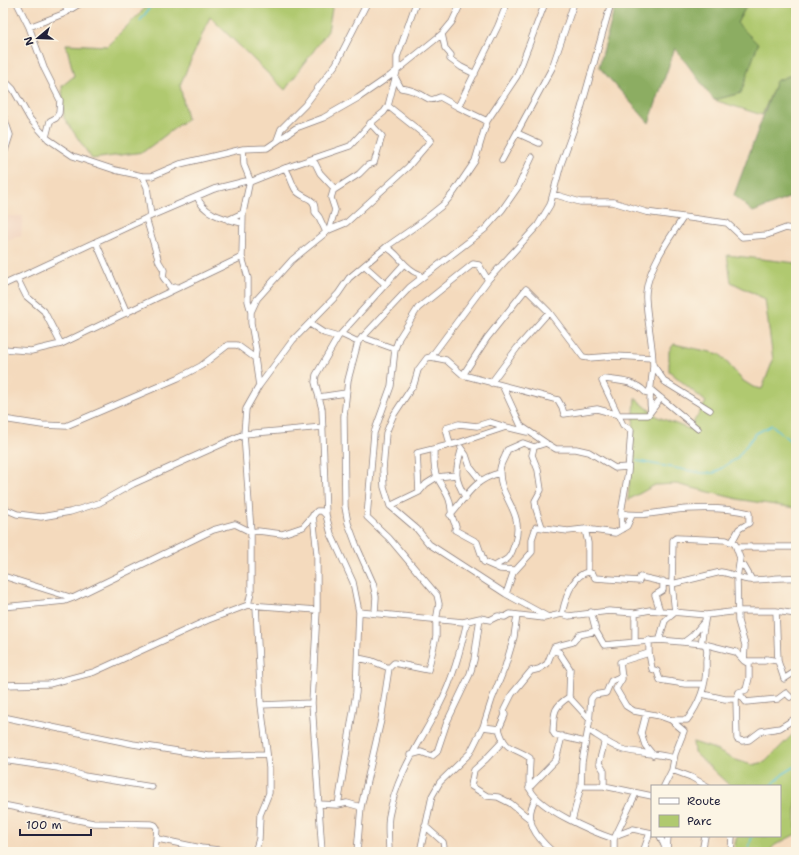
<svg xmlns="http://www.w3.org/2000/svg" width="799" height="855" font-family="'Shantell Sans',sans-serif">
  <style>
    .built { fill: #f0d0bc }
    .green { fill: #b0c96f; stroke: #697655 }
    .forest { fill: #8cad62; stroke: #57684e }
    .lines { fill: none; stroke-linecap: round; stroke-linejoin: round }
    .stream { stroke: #5ac3d6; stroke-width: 1.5 }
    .street-casing { stroke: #8b7e7c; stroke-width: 7 }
    .street { stroke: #fff; stroke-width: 5.5 }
  </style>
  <rect width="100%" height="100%" fill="#fcf5e5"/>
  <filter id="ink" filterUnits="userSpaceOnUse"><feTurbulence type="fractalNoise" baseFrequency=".025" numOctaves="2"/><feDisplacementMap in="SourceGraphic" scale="8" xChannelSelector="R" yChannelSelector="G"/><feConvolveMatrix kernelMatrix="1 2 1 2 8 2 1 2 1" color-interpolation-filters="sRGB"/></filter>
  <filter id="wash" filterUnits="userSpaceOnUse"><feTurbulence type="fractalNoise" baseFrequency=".012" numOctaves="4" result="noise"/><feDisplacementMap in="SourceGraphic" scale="16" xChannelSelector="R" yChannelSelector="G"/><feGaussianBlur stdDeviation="0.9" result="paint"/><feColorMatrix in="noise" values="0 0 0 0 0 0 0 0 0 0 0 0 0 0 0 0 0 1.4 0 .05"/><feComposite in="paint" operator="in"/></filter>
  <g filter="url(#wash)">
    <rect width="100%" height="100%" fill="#f4dabd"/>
    <!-- built -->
    <path class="built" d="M3,216H23L21,236L3,241Z"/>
    <!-- green -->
    <path class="green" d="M148,3H333L328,31L285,90L210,17L180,85L187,119L143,152L92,159L64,118L62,86L74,76L66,44L107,46L146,7Z
      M748,3H796V73L776,82L762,115L714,100L741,93L737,23Z
      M727,255L796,263V508L742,500L676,484L655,485L628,500L635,398L658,417L689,429L706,402L669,371V351L674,344L720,354L742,380L753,387L762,389L773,360L765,299L731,282Z
      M796,731V834L775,845L768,852H733L737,836H780V786H730L694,752L693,742L712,748L733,759L752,765L765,762Z"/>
    <!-- forest -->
    <path class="forest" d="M616,3H748L737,23L758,44L741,93L714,100L675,48L649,123L599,67Z
      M796,73V195L753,212L734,195L776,81Z"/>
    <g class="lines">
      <!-- stream -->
      <path class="stream" d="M140,21L153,3
        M637,461L702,473H714L737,458L755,434L772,425L796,446
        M771,786L783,774L796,766
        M748,852L752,836"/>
    </g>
  </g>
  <g filter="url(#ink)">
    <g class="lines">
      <!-- street casing -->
      <g class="street-casing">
        <path id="street" d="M17,3L29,27L44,68L60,100L59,113L56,118L50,121L46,137
          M65,3L67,12
          M29,27L63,14L81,3
          M442,34L445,48L451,55L450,59L461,67L475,74
          M395,77L401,88C407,89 415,91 420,94C430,99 428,102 440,97L458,107
          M3,81L4,84H8L13,89L30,119L48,139L73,156L115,170L142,176H152L180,164L243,149L267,148L296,128L323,118L358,98L390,76L442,34L452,22L461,3
          M3,115L10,135L3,157
          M487,121L458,107L498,26L507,3
          M517,133L539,143
          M277,140L281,129L305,105L336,64L367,3
          M243,149L244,165L250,180L243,213L242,257L248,278V301L251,312
          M502,160L552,68L574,3
          M308,161L315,163L320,173L334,188L331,198L335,210L329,230
          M285,168C290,175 291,182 295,189C302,200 316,195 315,212L319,217L326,232
          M142,176L147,187L151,216
          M250,182L285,168L350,146L373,121L384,112L388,106
          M334,190L359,174L368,165L374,163L382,136L370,123
          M553,194L580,202H613L646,212L727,223L742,237L767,235L786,228L796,230
          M197,196C203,215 226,219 242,223
          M146,218L159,262L164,270L163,277L171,288L177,287
          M228,220L243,213
          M97,241L98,247L127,313
          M386,247C399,253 403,268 419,274L420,279
          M365,266L385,284
          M17,278L26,296L44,311L61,344
          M3,285L151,216L214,189L250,180
          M310,324L324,333L338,337
          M341,334L358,342
          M362,337L395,349
          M3,349L31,351L61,344L242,257
          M431,357L446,360L463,375L558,400L562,407L564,414L597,409L619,415H648L661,398
          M653,365L665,382L710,410
          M463,375L487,338L526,289L549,312L583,357L589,358L615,356L652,358
          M491,383L517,348L549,312
          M259,386L255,358L256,350L251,323V312L257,299L292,260L329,230L346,223L408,167L431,140L388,106L397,71V57L416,3
          M503,387L521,426L546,443L556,449H576L589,452L615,468L627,467
          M650,389L698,429
          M319,397L346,393
          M651,411C648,395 652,381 653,366C653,344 647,321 646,299C644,274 669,238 683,218
          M3,419L42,425L66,426L178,378L201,366L228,345H237L255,358
          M450,445L446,428L459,424L477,426L490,422L506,427
          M534,447L532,455L538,470L541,490L535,501L536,509L542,527
          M461,448L466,455L470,467L481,481
          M434,449C434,458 433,469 437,477C441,485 446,491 449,499C453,511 449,514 456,526L455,530L477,542L484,562L500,569L515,570
          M461,451C455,472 454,479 466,498
          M419,492L417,453L458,443L506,427L527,432
          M390,506L419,492L426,484L437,477L456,475
          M3,508L17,514L41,517L70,512L99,503L133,484L244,434L323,427
          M621,513C644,518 665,510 688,509C708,508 729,508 749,513V523L739,529L732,542
          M313,515L317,554V610L312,703L322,852
          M450,515C467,496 474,479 500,473
          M585,529L588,543V572
          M622,529L621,513L628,472L631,430L623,425L602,381L604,379C619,381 635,381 645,392L649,393
          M737,547H796
          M739,565L744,566L752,580
          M495,566C499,563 505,561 508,558C512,554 513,548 515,543C525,510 498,498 500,470C500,463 506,457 507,450L523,443L534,447L546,443
          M3,576L73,598
          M506,594L513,573L532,552V539L536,527L568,531L585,529L615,533L627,526L632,515
          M248,605L251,592V532L244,434L246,409L259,386L293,340L338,294L349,278L386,247L419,224L444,204L454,192L475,161L487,121L517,76L545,3
          M3,607L65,601L73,598L213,530L235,524L251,532L258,531L282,534L303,527L317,511H322L326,515
          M660,611L655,595L663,590V581
          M776,611L778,661L784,679L796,671
          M359,612L463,622L480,618L490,620L498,616L505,617L510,614L544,618L562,614L569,616L609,611L635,613L650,610L706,615L739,611H776L796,614
          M375,612L376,597L373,583L357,547L348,523L345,507L344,416L348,380L358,342L410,287L485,229L502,210L518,187L532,157
          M591,612L596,631L604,645L660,640L704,644L736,652L744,661H765L766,659L778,661
          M635,613V641
          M562,614C565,600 572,575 588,572L593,574L595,578L639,581L640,577L672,584L721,572C732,573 740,580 751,580C766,580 780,577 796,578
          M548,617L506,594L429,544L417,529L390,506L384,487L383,470L386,433L393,416L414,384L418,370L427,358L431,357L488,280L538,225L550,205L561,164L580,112L611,3
          M649,640V653L620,662L622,679L616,689L626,706L634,711L660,716L671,720L684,731L675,754L672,770L664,786
          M660,640C660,636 664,624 665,621C667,618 673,615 675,612L672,584L673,540L676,538L726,540L735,544L740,558L737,578L738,621L745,645L744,661L749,664V678L746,690L739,692L736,699L737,739L742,741L749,740L761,731L780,728L796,718
          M684,642L692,636L704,622
          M701,644L706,615
          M553,651L559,652L570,669L569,697L590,720
          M649,653L652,669L657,671L660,680L685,684H704
          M358,658L372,661L389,668
          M3,685L49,684L94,672L208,620L248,605L317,610
          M739,693L746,702L778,699L786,693L790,697
          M702,694L725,699H736
          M569,697C553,707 554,713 553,732L555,735L585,742
          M261,705L312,703
          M646,714L641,733L645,745L653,755
          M3,717L133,744L209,756L266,754
          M672,720H687C700,703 707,683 706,662C706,654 709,651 704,644
          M483,727L499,729C506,753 514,746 530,758C530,765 528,784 530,789C539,809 593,832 614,839
          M499,729L505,715L504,710L512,694L531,671L539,669L547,664L554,647L573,642L579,635L596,631
          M588,730C598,736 611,746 621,749C639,754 657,753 674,758
          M503,741L485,760L474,770L471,786L487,796L498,797L510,803L531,820
          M410,755L421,752L432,756L437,752L447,722L470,674L474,660L480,618
          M3,760L58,768L84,776L152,787
          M672,770L691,777L707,786
          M581,786H604L652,796
          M604,786V771L599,763L605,740
          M529,788L556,760L562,736
          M536,798C522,820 536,837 553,852
          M318,804L338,805L347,803L361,807
          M3,805L93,823L152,824L155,825L157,828L155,852
          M338,805L356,693L359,612L353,582L331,534L326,515L322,409L315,382L316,375L338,337L403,265
          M572,821L581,786L582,762L589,724L591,699L594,695L606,693L611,681L622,676
          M425,826L443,842L445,852
          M617,835L633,829L652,833
          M660,836L667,852
          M158,839L201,848L237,852
          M667,850L668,836
          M255,852L259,839L260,815L269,793V768L261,705L256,606
          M357,852L361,807L381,720L389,668L394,663L428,670L436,637V621L439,604L437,595L389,538L367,517L374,433L391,386L395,349L399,338L418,308L473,264L479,265L488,280
          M389,852C389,840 387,827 389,816C397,773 420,743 439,706C453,679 460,651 467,622
          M420,852L432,796L440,782L470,753L483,727L492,699L505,667L514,637L517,615
          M614,852V839L636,793
          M643,852L650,833
          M702,852L705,836
          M731,852L732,836"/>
      </g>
      <!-- street -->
      <use href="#street" class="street"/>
    </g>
  </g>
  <!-- margin -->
  <rect width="799" height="855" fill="none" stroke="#fcf5e5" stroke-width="16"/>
  <!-- legend -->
  <rect x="651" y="785" width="130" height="52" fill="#fcf5e5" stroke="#a5a1a1"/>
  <rect x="659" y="798" width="20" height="6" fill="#ffffff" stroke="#a5a1a1"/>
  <text x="687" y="805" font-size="12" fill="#22223b">Route</text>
  <rect x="659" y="815" width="20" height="12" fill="#b0c96f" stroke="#a5a1a1"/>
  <text x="687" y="825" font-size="12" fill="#22223b">Parc</text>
  <!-- north arrow -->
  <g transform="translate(38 38) rotate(251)" stroke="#fcf5e5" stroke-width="3" paint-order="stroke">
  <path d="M0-3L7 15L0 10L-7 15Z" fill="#22223b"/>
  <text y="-6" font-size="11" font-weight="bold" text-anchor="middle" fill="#22223b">N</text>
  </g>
  <!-- scale -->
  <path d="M20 829v6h71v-6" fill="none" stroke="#22223b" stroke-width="2"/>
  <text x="26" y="829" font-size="12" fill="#22223b" stroke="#fcf5e5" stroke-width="3" paint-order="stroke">100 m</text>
</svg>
